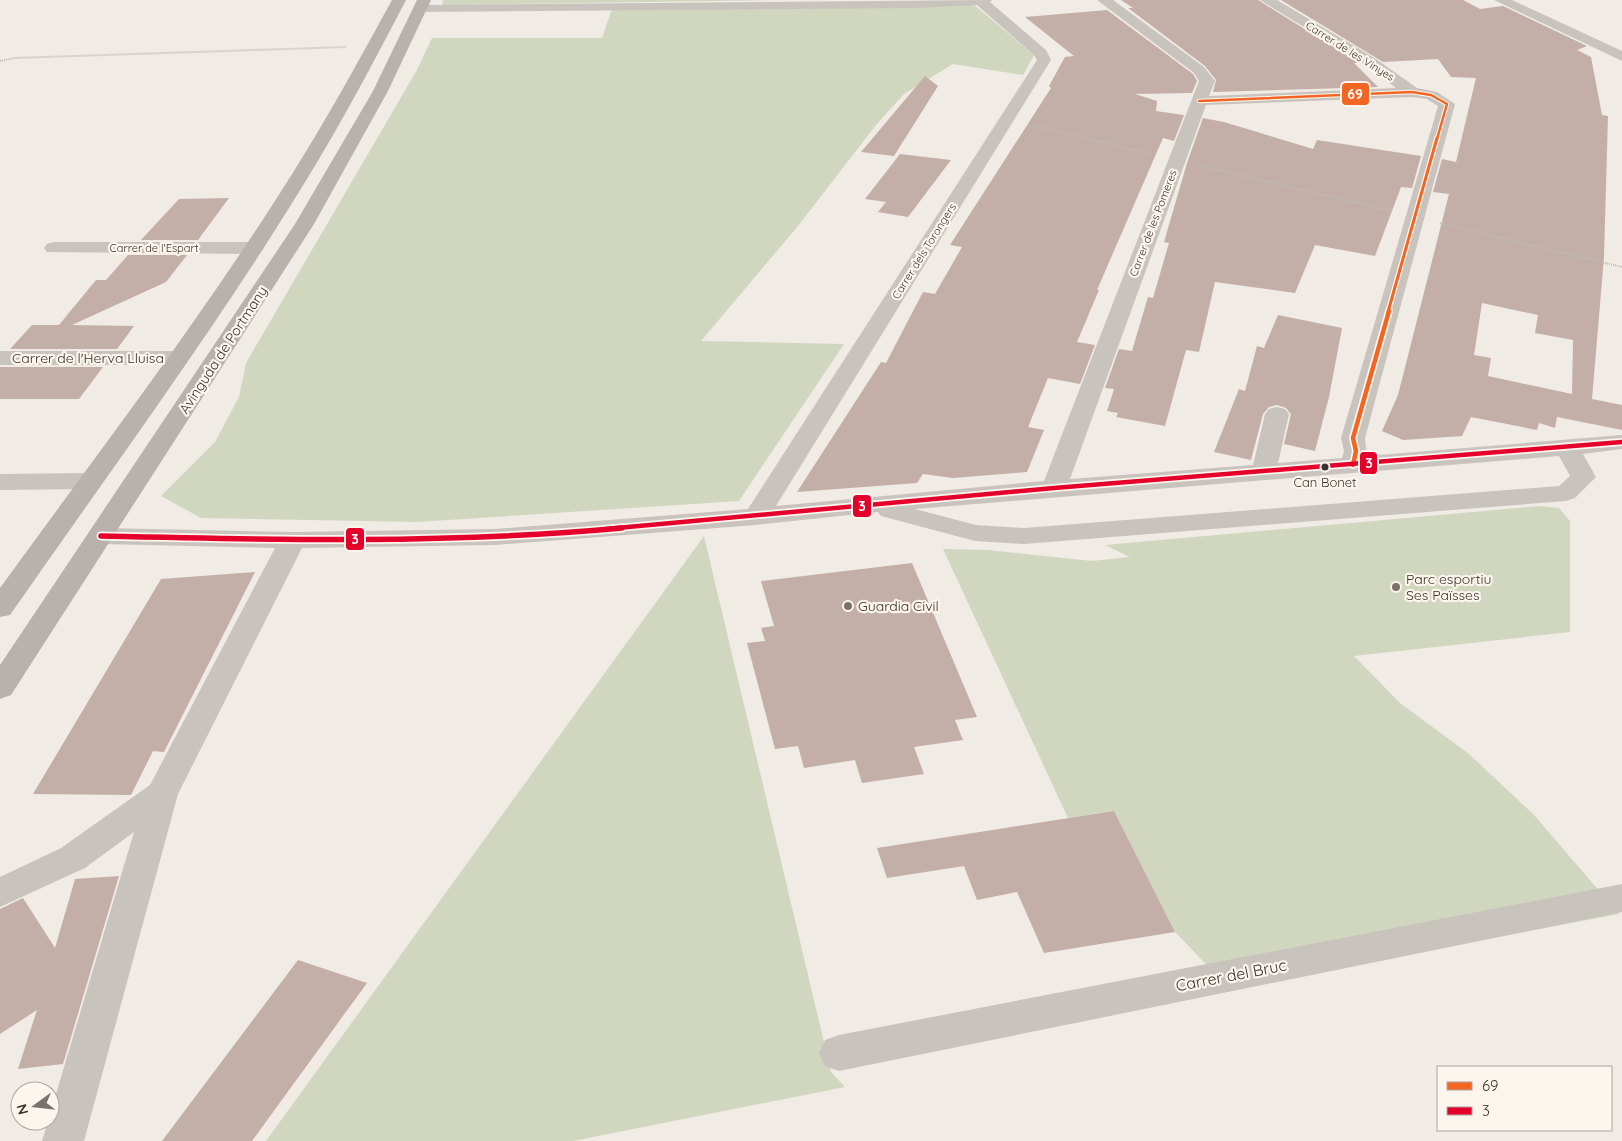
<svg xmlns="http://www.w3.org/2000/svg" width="1622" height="1141" font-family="Quicksand,sans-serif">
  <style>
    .green { fill: #d1d6bf }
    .building { fill: #c3afa7; fill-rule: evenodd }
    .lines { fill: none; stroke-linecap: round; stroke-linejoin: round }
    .path { stroke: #c2bbb6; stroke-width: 2; stroke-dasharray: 1 1; stroke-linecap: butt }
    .minor { fill: #c9c3be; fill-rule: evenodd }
    .major { fill: #b8b1ad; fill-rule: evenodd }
    .bus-1-far2-casing { stroke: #fbf5ee; stroke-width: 4.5 }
    .bus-1-far1-casing { stroke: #fbf5ee; stroke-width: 5.5 }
    .bus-1-casing { stroke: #fbf5ee; stroke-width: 8 }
    .bus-2-far1-casing { stroke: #fbf5ee; stroke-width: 8 }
    .bus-2-casing { stroke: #fbf5ee; stroke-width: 9 }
    .bus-1-far2 { stroke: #f26522; stroke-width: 2.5 }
    .bus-1-far1 { stroke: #f26522; stroke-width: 3 }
    .bus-1 { stroke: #f26522; stroke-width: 4.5 }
    .bus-2-far1 { stroke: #e4002b; stroke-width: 4.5 }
    .bus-2 { stroke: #e4002b; stroke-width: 5.5 }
    .bus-dot { fill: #3b302b; stroke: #fbf5ee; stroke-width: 2 }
    .poi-dot { fill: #7a716c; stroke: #fbf5ee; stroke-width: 2 }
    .labels { text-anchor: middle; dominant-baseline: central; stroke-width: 4.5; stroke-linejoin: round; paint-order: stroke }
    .far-street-label { font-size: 11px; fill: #3b302b; stroke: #fbf5ee }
    .bus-label { font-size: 13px; fill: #3b302b; stroke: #fbf5ee }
    .street-label { font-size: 14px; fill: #3b302b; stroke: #fbf5ee }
    .poi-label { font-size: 14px; fill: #3b302b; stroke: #fbf5ee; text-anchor: start }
    .near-street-label { font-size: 16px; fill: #3b302b; stroke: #fbf5ee }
    .line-badge { stroke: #fbf5ee; stroke-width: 2 }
    .badge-label { font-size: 14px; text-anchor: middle; font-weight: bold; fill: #fff }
  </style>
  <rect width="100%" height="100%" fill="#f0ebe5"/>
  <!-- green -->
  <path class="green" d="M443,0H773L442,5Z
    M973,4L1034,55L1023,75L953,64L904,94L876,125L798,226L701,341L844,344L739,501L417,522L201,518L161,496L215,442L239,397L246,363L417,70L432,38H602L612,9Z
    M1540,506L1559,508L1570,521V632L1354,656L1400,703L1469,754L1534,815L1619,914L1229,988L1175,932L1114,811L1068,818L943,549L988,550L1092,561L1130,557L1105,545Z
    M704,536L831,1072L845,1087L573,1141H266Z"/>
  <!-- building -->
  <path class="building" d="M1121,0H1258L1359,63H1354L1378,87L1213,92L1216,80L1205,66L1128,8H1133Z
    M1281,0H1463L1480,9L1503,6L1587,46L1577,50L1591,57L1602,115L1608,116L1604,257L1592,399L1622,405V430L1557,417L1555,428L1539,423L1537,430L1471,417L1462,436L1403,440L1382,431L1398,395L1449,194L1433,192L1442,159L1456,162L1476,78L1451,77L1438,59L1383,62ZM1482,303L1538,315L1535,333L1573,340L1572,394L1488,376L1491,358L1474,355Z
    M1107,10L1193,74L1197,81L1192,93L1135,94L1157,101L1156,111L1184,115L1174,141L1163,138L1097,290H1099L1077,342L1095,345L1080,384L1048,378L1028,427L1044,430L1027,472L953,478L923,474L917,483L797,492L881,362L886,363L923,292L935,294L962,247L950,245L1051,88L1049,86L1065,57L1074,56L1025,17Z
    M925,76L938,86L894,156L861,152Z
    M1203,118L1224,122L1313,149L1317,140L1421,156L1412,188L1401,187L1375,256L1315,245L1295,293L1215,282L1199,352L1186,350L1165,426L1116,417L1118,413L1107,411L1114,389L1105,388L1119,349L1132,351L1148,297L1153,298L1169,243L1164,242L1187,163Z
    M900,154L951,160L908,217L878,212L886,202L865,199Z
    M229,198L198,240H141L179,199Z
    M128,255H187L166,282L72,325L134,326L117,349H10L32,325H59L96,280H106Z
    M1278,315L1342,328L1329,397L1315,451L1284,444L1291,414L1286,408L1277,405L1269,407L1263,414L1251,460L1214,452L1239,389L1245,391L1257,346L1264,348Z
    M0,367H103L79,399H0Z
    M912,563L977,717L955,720L963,740L914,747L924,774L862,783L855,760L804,768L798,746L775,749L747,643L765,641L761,628L774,626L761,581Z
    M255,572L164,752L153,751L131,795L33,794L161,579Z
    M1114,811L1175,932L1044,953L1017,892L977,900L964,866L887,878L877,848Z
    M119,876L63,1064L18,1069L37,1010L0,1034V909L23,898L55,948L75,879Z
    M298,960L367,983L252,1141H162Z"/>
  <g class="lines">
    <!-- path -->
    <path class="path" d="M0,61L14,58L346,47
      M1032,125L1152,154
      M1202,166L1391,211
      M1440,223L1622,267"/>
    <!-- minor -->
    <path class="minor" d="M992,0L990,2L1046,50L1051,60L776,506L1044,481L1199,81L1194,73L1097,0H1113L1204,67L1215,81L1209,96L1396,88L1366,65L1260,0H1277L1376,59L1417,88L1437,92L1455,104L1365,438L1367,456L1622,435V449L1583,454L1596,477L1575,498L1566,501L1024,544L975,541L881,516L878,512L756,525L495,545L302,548L178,794L84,1141H42L134,832L85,868L0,907V877L61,848L150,785L275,548L101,544L92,542L88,536L92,530L101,528L293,532L495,529L748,509L1037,60L1034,55L977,5L918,8L421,12L414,8L416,5ZM1412,97L1427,99L1438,106L1341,438L1344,451L1342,458L1278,463L1289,414L1285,409L1277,407L1269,409L1265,414L1253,465L1070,479L1206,105ZM1559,456L1570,476L1559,486L1024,528L976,525L915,509Z
      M1494,0H1512L1622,51V61Z
      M54,242H254L261,244L264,248L261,252L254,254L47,252L44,248L47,244Z
      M0,351H177L185,353L188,358L185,363L177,365H0Z
      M89,473L98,476L102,481L98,486L89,489L0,490V474Z
      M1622,884V912L839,1071L825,1066L819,1053L825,1040L839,1035Z"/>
    <!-- major -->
    <path class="major" d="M392,0H406C378,54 350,107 319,159C225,316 115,464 10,615L0,617V588C103,446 210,307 302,158C334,106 363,53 392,0Z
      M417,0H431L388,91L314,224L11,695L0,699V665L295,224L373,91Z"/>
    <!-- bus-1-far2 casing -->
    <g class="bus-1-far2-casing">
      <path id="bus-1-far2" d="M1199,101L1412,92L1431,95L1447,104L1437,139"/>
    </g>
    <!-- bus-1-far1 casing -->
    <g class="bus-1-far1-casing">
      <path id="bus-1-far1" d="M1388,312L1437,138"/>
    </g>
    <!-- bus-1 casing -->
    <g class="bus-1-casing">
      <path id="bus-1" d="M1353,465L1356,451L1353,438L1389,311"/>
    </g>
    <!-- bus-2-far1 casing -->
    <g class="bus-2-far1-casing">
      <path id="bus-2-far1" d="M606,529L1054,488L1622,442"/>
    </g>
    <!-- bus-2 casing -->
    <g class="bus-2-casing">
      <path id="bus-2" d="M101,536C274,540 449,544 622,528"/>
    </g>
    <!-- bus-1-far2 -->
    <use href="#bus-1-far2" class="bus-1-far2"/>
    <!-- bus-1-far1 -->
    <use href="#bus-1-far1" class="bus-1-far1"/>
    <!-- bus-1 -->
    <use href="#bus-1" class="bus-1"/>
    <!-- bus-2-far1 -->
    <use href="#bus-2-far1" class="bus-2-far1"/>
    <!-- bus-2 -->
    <use href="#bus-2" class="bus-2"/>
  </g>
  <!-- markers -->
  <circle class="bus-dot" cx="1325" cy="467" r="4.5"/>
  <g class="poi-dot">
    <circle cx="1396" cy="587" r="5"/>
    <circle cx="848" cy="606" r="5"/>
  </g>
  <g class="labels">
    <!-- far-street labels -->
    <g class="far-street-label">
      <text transform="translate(1350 51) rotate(32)">Carrer de les Vinyes</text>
      <text transform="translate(1153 223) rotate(-69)">Carrer de les Pomeres</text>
      <text x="154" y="248">Carrer de l'Espart</text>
      <text transform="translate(924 251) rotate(-58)">Carrer dels Torongers</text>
    </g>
    <!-- bus labels -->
    <g class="bus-label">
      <text x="1325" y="482">Can Bonet</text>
    </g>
    <!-- street labels -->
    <g class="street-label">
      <text transform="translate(223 350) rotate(-57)">Avinguda de Portmany</text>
      <text x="88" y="358">Carrer de l'Herva Lluisa</text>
    </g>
    <!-- poi labels -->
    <g class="poi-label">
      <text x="1406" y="579">Parc esportiu<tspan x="1406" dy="16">Ses Païsses</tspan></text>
      <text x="858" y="606">Guardia Civil</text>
    </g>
    <!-- near-street labels -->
    <g class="near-street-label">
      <text transform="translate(1231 975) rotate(-11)">Carrer del Bruc</text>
    </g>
  </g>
  <g class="line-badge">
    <rect x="1341" y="82" width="29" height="24" rx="5" fill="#f26522"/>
    <rect x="1359" y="451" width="19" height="24" rx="5" fill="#e4002b"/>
    <rect x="852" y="494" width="20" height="24" rx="5" fill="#e4002b"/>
    <rect x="345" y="527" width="20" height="24" rx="5" fill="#e4002b"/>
  </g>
  <g class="badge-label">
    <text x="1355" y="99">69</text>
    <text x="1369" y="468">3</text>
    <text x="862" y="511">3</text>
    <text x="355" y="544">3</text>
  </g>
  <!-- legend -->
  <rect x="1437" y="1066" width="175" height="65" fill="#fbf5ee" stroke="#aea6a0"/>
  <rect x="1447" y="1082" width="25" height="8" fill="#f26522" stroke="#aea6a0"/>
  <text x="1482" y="1091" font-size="15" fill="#3b302b">69</text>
  <rect x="1447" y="1107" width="25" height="8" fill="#e4002b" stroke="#aea6a0"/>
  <text x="1482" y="1116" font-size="15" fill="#3b302b">3</text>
  <!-- north arrow -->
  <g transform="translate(35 1106) rotate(255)"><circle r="24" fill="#fbf5ee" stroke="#aea6a0"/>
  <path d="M0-4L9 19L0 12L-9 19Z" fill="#7a716c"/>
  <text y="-8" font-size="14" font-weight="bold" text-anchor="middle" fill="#3b302b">N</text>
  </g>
</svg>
